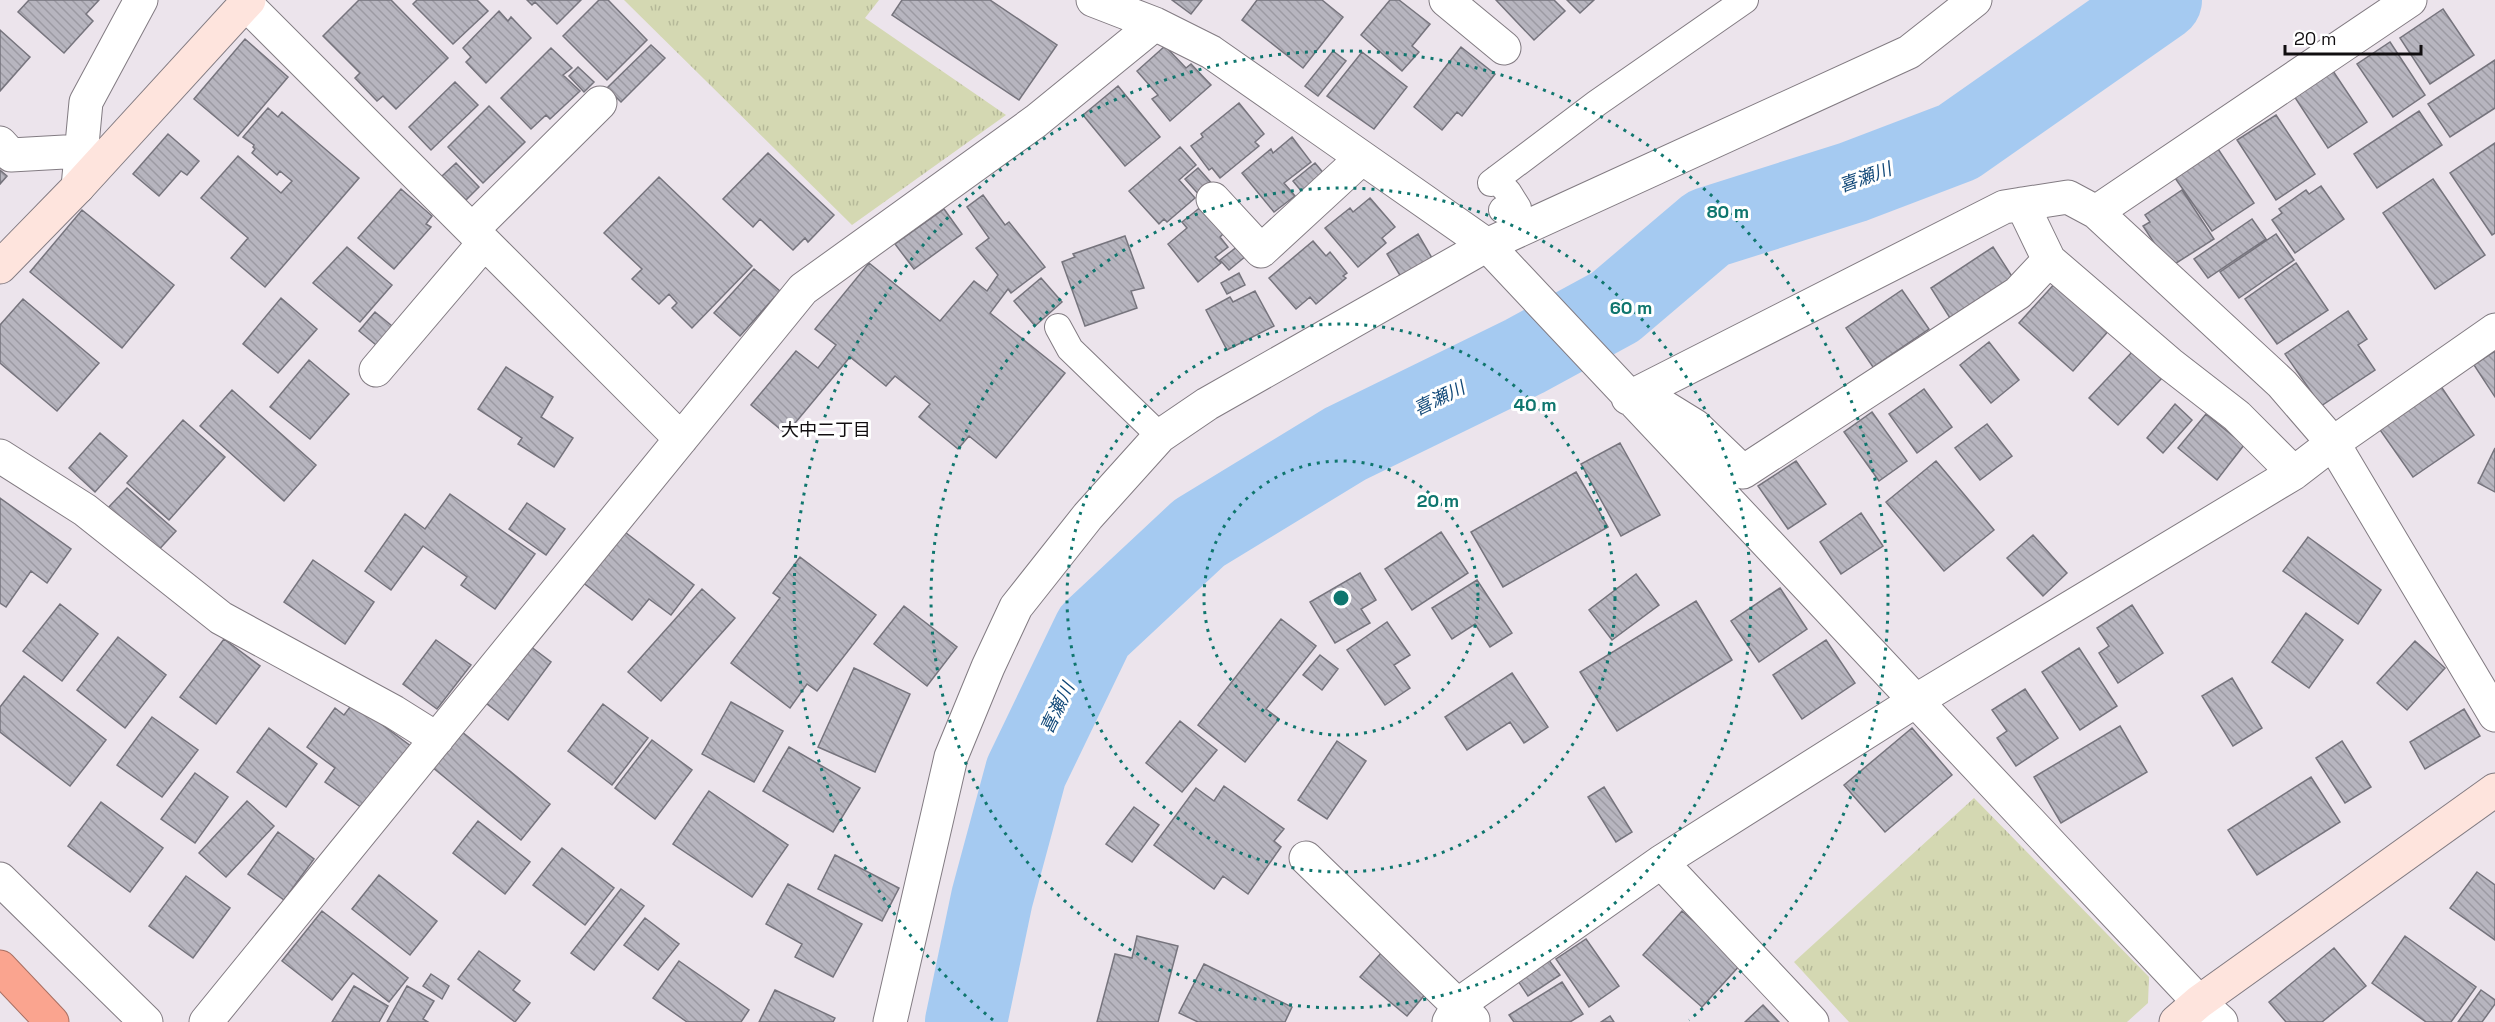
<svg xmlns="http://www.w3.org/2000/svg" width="2495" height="1022" font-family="'Space Grotesk','Noto Sans JP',sans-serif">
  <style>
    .grass { fill: url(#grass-tufts) }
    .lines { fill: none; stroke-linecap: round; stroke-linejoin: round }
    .river { stroke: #a5caf1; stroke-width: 82 }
    .building { fill: url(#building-back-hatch); stroke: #76747d; stroke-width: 1.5 }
    .lane-casing { stroke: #827b82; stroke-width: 28 }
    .street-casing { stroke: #827b82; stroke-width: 35 }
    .secondary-casing { stroke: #827b82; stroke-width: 35 }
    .highway-casing { stroke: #a87063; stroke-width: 35 }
    .lane { stroke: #fff; stroke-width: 26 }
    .street { stroke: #fff; stroke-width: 33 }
    .secondary { stroke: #fee4dd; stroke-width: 33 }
    .highway { stroke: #faa48f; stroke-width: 33 }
    .ring { fill: none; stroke: #0f766e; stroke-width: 3; stroke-dasharray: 3 6 }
    .labels { text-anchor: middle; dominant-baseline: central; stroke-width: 6; stroke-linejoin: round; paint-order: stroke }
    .water-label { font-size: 18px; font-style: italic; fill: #114878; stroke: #fff }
    .neighbourhood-label { font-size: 18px; fill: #110e10; stroke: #fff }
    .centre { fill: #0f766e; stroke: #fff; stroke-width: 3 }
    .ring-label { font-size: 18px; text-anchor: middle; font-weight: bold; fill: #0f766e; stroke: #fff; stroke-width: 6; stroke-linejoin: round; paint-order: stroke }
  </style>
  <defs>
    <pattern id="grass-tufts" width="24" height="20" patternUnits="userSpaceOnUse" patternTransform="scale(1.5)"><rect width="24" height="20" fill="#d4d8b2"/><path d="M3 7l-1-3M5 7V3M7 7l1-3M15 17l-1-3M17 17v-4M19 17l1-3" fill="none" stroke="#b5b898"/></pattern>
    <pattern id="building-back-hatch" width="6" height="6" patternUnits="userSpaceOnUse" patternTransform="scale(1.5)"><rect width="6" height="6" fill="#b7b5bf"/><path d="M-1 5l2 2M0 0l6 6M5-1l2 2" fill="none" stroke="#9c9aa3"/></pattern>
  </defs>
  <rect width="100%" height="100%" fill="#ece4ec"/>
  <!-- grass -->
  <path class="grass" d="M624,0H879L865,18L1006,115L852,225Z
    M1974,798L2149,977L2148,1003L2127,1022H1849L1794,962Z"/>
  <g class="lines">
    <!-- river -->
    <path class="river" d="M966,1022L992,898L1026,772L1094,631L1199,533L1345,444L1525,356L1615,307L1708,228L1853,182L1958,142L2161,0"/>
  </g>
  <!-- building -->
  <path class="building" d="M29,0H99L86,14L93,21L64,53L18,12Z
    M359,0H391L448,58L396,109L383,96L377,101L355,78L360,73L323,36Z
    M417,0H477L488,11L453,44L413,4Z
    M527,0H581L557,24L535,2L532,5Z
    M599,0H608L647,40L607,80L563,36Z
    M902,0H990L1057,45L1019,100L892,15Z
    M1172,0H1202L1191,14Z
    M1257,0H1322L1343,17L1303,68L1242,20Z
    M1390,0H1399L1430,24L1412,46L1419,52L1402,71L1361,35Z
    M1496,0H1554L1565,11L1534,40Z
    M1567,0H1594L1580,13Z
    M2443,9L2474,55L2430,84L2400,38Z
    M499,11L508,21L511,17L531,38L486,83L466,62L471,57L463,48Z
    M0,30L30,57L0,91Z
    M245,39L288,77L238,136L194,99Z
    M2390,42L2425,95L2393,117L2357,64Z
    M651,45L665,58L621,102L607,88Z
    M1165,46L1186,68L1191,64L1211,85L1170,121L1152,99L1158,95L1137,71Z
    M1461,47L1495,74L1462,116L1457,112L1442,130L1414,107Z
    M551,48L572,68L563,75L580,91L550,119L546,115L531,129L501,98Z
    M1333,51L1346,61L1318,96L1305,86Z
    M1362,52L1407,87L1374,129L1327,96Z
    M2495,60V108L2450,137L2428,104Z
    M578,67L594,82L584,92L569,76Z
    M2333,71L2367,122L2328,148L2294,96Z
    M455,82L478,105L431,150L409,127Z
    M1118,86L1160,137L1125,166L1083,115Z
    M1239,103L1264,134L1255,142L1259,146L1220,178L1212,168L1209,170L1191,146L1203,137L1201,134Z
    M489,106L525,142L483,183L448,147Z
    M268,108L278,117L282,112L359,178L265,287L231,258L248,238L201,198L238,156L281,193L292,181L280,171L277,175L252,153L255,149L253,147L254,145L243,137Z
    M2419,111L2442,145L2377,188L2354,154Z
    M2276,115L2315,174L2276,200L2237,140Z
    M168,134L199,161L187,175L181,171L159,196L133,174Z
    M1292,137L1311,162L1284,183L1295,196L1274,212L1242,173L1271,149L1273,153Z
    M2495,143V233L2492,235L2450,173Z
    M1180,147L1196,165L1179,180L1195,198L1167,222L1164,219L1159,224L1129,191Z
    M2218,149L2254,203L2212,231L2175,178Z
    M768,153L834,215L808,242L805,238L793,250L760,219L753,227L723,199Z
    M456,163L479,187L466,200L442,176Z
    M1315,163L1325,175L1303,193L1293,181Z
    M1198,168L1214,186L1201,197L1185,179Z
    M0,170L7,176L0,184Z
    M659,177L752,266L692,328L672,308L677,303L669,294L659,304L632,279L642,269L604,233Z
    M2433,179L2485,255L2435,289L2383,213Z
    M2321,186L2344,219L2295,253L2272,220L2282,213L2279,209L2306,190L2309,194Z
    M401,189L432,216L426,224L431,227L394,269L358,238Z
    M2182,190L2214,239L2170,267L2143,226L2150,222L2145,215Z
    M983,195L1005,225L1009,222L1045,267L1011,293L1008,289L990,313L1065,373L996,458L969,436L958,449L919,417L930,404L895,376L886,386L850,357L786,434L751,405L796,351L818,368L836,345L815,329L869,263L940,321L974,281L987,291L998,275L976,248L989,238L967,207Z
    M1370,198L1395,227L1382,238L1386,243L1358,267L1325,228L1350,208L1353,212Z
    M1202,206L1224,233L1220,237L1228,247L1215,257L1221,263L1198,282L1168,244L1187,228L1182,222Z
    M944,209L962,234L914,269L895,244Z
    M82,210L174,285L122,348L30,272Z
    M2252,219L2266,239L2208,278L2194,259Z
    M1418,234L1432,258L1401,277L1387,254Z
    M2276,234L2294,260L2239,298L2220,272Z
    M1125,236L1144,288L1131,291L1137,308L1085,326L1062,262L1075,257L1073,254Z
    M1313,241L1326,256L1330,252L1347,273L1343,276L1346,278L1316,304L1310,297L1296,309L1269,278Z
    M1238,246L1246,256L1229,270L1220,260Z
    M347,247L392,285L360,322L313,283Z
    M1993,247L2013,278L1950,318L1931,288Z
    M2296,263L2328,310L2277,344L2245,299Z
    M754,269L780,291L740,336L714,313Z
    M1239,273L1245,285L1227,294L1221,283Z
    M1041,278L1062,302L1035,326L1014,301Z
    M2057,281L2111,328L2073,371L2019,323Z
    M1902,290L1929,329L1873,367L1846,328Z
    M1255,291L1274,326L1227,350L1206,310L1230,297L1233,302Z
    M281,298L317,329L278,373L243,344Z
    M23,299L99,363L57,411L0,363V325Z
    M2348,311L2367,339L2358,345L2375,370L2321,406L2285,354Z
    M375,312L397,330L381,349L359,331Z
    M1989,342L2019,380L1991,403L1960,365Z
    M2133,351L2162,378L2118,425L2089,398Z
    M2495,351V397L2474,365Z
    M309,360L349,394L310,439L270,407Z
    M506,367L553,397L541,417L573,438L554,467L518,444L522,438L478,409Z
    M2440,385L2474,435L2413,477L2378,427Z
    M1924,389L1952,427L1917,453L1889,414Z
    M232,390L316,465L284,501L200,426Z
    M2175,404L2192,420L2163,453L2147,438Z
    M1872,412L1907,461L1879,481L1844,432Z
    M2206,414L2244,445L2217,480L2178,448Z
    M183,420L225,457L169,520L127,483Z
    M1987,424L2012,456L1980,480L1955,448Z
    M100,433L127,456L95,492L69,468Z
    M1620,443L1660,515L1621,536L1581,464Z
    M2495,448V492L2478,483Z
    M1796,461L1826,504L1788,529L1758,486Z
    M1936,461L1994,530L1944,571L1886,502Z
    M1576,472L1608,527L1503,587L1471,532Z
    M127,488L176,531L154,555L105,511Z
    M450,494L535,554L495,609L461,585L467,577L423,546L391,590L365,571L405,514L425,529Z
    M0,498L71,549L47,583L31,571L6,607L0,603Z
    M527,503L565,529L546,555L509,529Z
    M1861,513L1883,546L1841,574L1820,542Z
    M617,526L694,585L671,615L649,599L632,620L577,578Z
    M1441,532L1468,573L1412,610L1385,569Z
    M2033,535L2067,573L2043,596L2007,558Z
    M2308,537L2381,590L2358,624L2283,571Z
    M800,557L876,615L817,691L807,684L790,708L731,663L780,598L773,593Z
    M313,560L374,602L345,644L284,602Z
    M1360,573L1376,600L1361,609L1370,623L1335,643L1310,602Z
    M1636,574L1659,605L1612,640L1589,610Z
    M1477,580L1512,633L1490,647L1475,624L1452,639L1432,608Z
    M1780,588L1807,629L1759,662L1731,621Z
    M702,589L735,618L661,701L628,672Z
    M1696,601L1732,660L1617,731L1580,672Z
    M60,604L98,634L62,681L23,651Z
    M2132,605L2163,653L2118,683L2099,653L2109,646L2097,628Z
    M904,606L957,647L927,686L874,644Z
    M2306,613L2343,640L2309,688L2272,662Z
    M1281,619L1316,646L1266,709L1279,719L1245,762L1198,725Z
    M1387,622L1410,655L1394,665L1410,688L1385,705L1347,650Z
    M118,637L166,675L125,728L77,690Z
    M224,639L260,666L216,724L180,697Z
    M436,640L471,665L437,709L403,684Z
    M1826,640L1855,683L1802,719L1773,675Z
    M2415,641L2445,668L2407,710L2377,683Z
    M526,643L551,662L508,720L482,700Z
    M2079,648L2117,706L2080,730L2042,672Z
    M1320,655L1338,669L1322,690L1303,675Z
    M854,668L910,694L875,772L818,747Z
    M1512,673L1548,727L1524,743L1510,722L1467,750L1445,717Z
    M24,676L106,740L70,786L0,732V707Z
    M2232,678L2262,728L2233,746L2202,696Z
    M2025,689L2058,738L2016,766L1997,738L2007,731L1992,710Z
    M731,702L783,731L754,782L702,754Z
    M353,703L412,747L365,810L325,782L335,768L307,747L335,708L344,715Z
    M603,704L648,738L612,785L568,751Z
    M2464,709L2480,736L2425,769L2410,742Z
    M152,717L198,750L162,797L117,765Z
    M1180,721L1217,750L1182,792L1146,763Z
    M2120,726L2147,772L2061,823L2034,777Z
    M269,728L317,764L286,807L237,772Z
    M1912,728L1952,775L1885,832L1844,785Z
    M461,731L550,804L521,840L432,767Z
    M652,740L692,770L655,819L615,788Z
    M1337,741L1366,761L1327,819L1298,800Z
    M2342,741L2371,787L2345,803L2316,758Z
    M789,747L860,788L833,832L763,791Z
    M195,773L228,797L195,843L161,819Z
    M2311,777L2340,822L2257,875L2228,830Z
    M1224,786L1284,829L1274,841L1281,847L1248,894L1223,876L1214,889L1154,845L1196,788L1214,801Z
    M1604,787L1632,832L1616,842L1588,797Z
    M709,791L788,845L752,897L673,844Z
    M247,801L274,826L226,877L199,853Z
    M101,802L163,848L130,892L68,846Z
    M1134,807L1159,825L1132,862L1106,844Z
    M478,821L530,862L505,894L453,853Z
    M278,832L314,859L284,900L248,874Z
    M562,848L614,888L585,925L533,885Z
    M835,855L899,888L882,921L818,889Z
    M2477,872L2495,885V940L2450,908Z
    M379,875L437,921L410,955L352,909Z
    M186,876L230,908L193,958L149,926Z
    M788,884L862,924L833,977L795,957L802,944L766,924Z
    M621,889L644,906L594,970L571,953Z
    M322,911L408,978L389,1002L353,973L332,1000L282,961Z
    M1682,911L1741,964L1702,1007L1643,955Z
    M645,918L679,944L658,970L624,945Z
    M1137,936L1178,946L1158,1022H1097L1115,954L1132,958Z
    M2405,936L2476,987L2451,1022H2426L2372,983Z
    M1586,939L1619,986L1589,1007L1556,959Z
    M2334,948L2366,986L2322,1022H2286L2269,1002Z
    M479,951L520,981L513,990L530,1003L515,1022L458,979Z
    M1382,952L1428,991L1407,1016L1360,977Z
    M1545,955L1560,975L1528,996L1514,975Z
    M679,961L749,1010L741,1022H687L653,998Z
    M1204,964L1292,1007L1285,1022H1198L1179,1013Z
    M431,974L449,986L442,999L423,986Z
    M1562,982L1583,1014L1570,1022H1514L1509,1015Z
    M354,986L388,1006L379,1022H332Z
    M407,986L434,1001L423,1019L428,1022H387Z
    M775,990L835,1018L833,1022H759Z
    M2481,990L2495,1000V1004L2482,1022H2458Z
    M1763,1005L1779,1022H1745Z
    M1610,1016L1614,1022H1601Z"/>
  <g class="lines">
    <!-- lane casing -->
    <g class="lane-casing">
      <path id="lane" d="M1496,179L1508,192L1518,208L1502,210
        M1491,183L1597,103L1745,0
        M1058,327L1070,349L1160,436"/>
    </g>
    <!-- street casing -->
    <g class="street-casing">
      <path id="street" d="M1093,0L1155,24L1211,52L1487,245L2199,1002L2221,1022
        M1446,0L1504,48
        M246,4L681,439
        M0,143L11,155L82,151
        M78,187L86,102L141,0
        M1213,199L1261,251L1362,158
        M2022,204L2049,260
        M2096,212L2282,384L2333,443L2495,715
        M472,230L600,103
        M376,370L484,243
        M1640,392L1695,426L1743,472L2018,293L2049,260L2170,364L2237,416L2294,473
        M1628,398L2004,207L2068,197L2096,212L2410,0
        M0,456L85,510L221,618L394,712L437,739
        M1306,858L1473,1020
        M1661,862L1812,1022
        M0,879L146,1022
        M206,1022L803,289L1036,121L1155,24
        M890,1022L951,757L988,667L1016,607L1088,516L1160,436L1207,404L1487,245L1909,52L1975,0
        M1449,1022L1459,1004L1661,862L1917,700L2294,473L2333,443L2495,330"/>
    </g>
    <!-- secondary casing -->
    <g class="secondary-casing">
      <path id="secondary" d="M0,267L78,187L249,0
        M2176,1022L2199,1002L2495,790"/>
    </g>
    <!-- highway casing -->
    <g class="highway-casing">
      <path id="highway" d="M0,967L52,1022"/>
    </g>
    <!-- lane -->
    <use href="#lane" class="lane"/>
    <!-- street -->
    <use href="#street" class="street"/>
    <!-- secondary -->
    <use href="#secondary" class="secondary"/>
    <!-- highway -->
    <use href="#highway" class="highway"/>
  </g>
  <!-- distance rings -->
  <g class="ring">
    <circle cx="1341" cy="598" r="137"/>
    <circle cx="1341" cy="598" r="274"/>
    <circle cx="1341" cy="598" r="410"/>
    <path d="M993 1020A547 547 0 1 1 1689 1020"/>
  </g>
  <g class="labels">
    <!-- water labels -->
    <g class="water-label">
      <text transform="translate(1865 177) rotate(-20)">喜瀬川</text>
      <text transform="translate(1439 398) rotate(-26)">喜瀬川</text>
      <text transform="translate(1057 708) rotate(-64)">喜瀬川</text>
    </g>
    <!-- neighbourhood labels -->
    <g class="neighbourhood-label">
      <text x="826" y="429">大中二丁目</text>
    </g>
  </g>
  <circle cx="1341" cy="598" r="9" class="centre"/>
  <g class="ring-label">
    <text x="1728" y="218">80 m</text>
    <text x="1631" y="314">60 m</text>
    <text x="1535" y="411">40 m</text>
    <text x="1438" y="507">20 m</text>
  </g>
  <!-- scale -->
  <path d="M2285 45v9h136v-9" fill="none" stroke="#110e10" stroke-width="3"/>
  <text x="2294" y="45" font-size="18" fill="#110e10" stroke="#ffffff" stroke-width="4.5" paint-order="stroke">20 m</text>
</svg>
